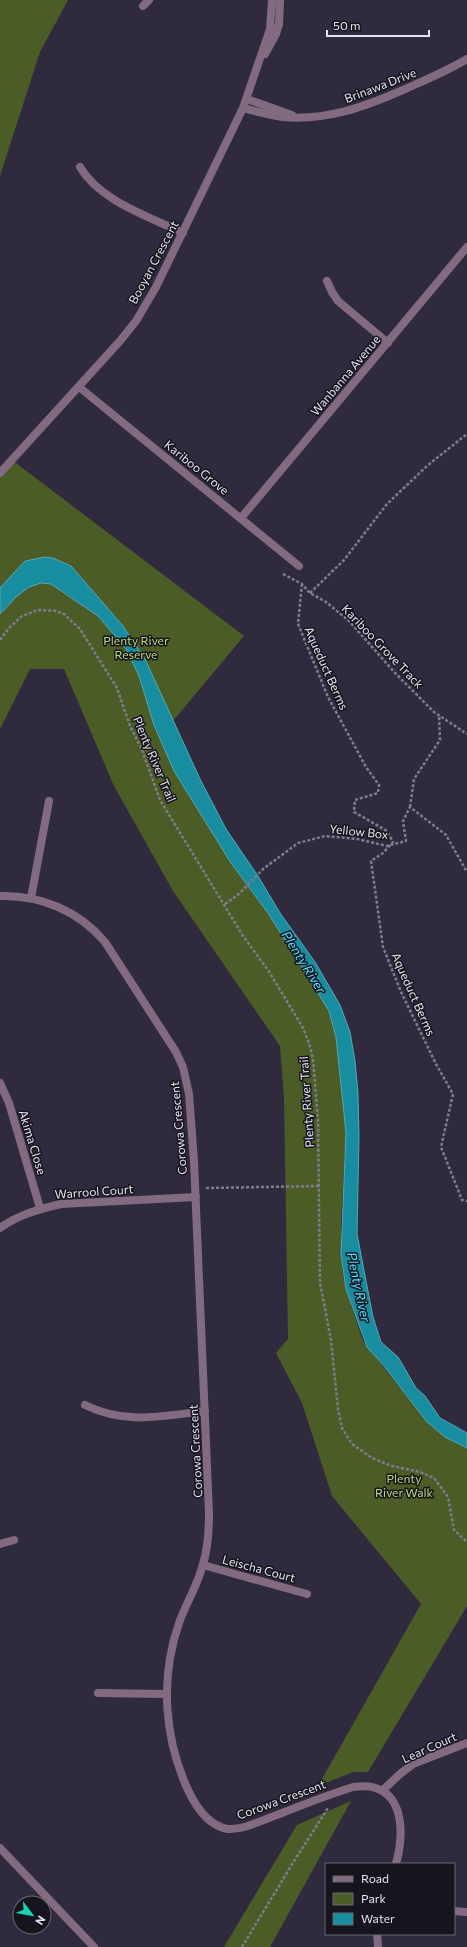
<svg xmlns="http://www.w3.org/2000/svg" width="467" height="1947" font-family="Commissioner,sans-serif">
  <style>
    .green { fill: #4b5c26 }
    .water { fill: #188da0; stroke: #56a7b8 }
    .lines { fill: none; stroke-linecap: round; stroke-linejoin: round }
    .path { stroke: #807c8d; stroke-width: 2.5; stroke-dasharray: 3 2; stroke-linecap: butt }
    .minor { stroke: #826a81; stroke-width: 8 }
    .tertiary { stroke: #826a81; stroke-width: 8 }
    .labels { text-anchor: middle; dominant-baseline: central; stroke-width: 3; stroke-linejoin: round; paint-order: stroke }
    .street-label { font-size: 12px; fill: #e6e3f1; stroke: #16141d }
    .park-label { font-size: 12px; fill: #bcdc7b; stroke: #16141d }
    .water-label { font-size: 13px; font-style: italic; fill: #4de2fe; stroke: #16141d }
  </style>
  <rect width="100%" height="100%" fill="#2f2a3e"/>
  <!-- green -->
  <path class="green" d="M0,0H68L40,52L0,176Z
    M12,460L244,636L167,728L205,818L231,863L268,913L329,1011L336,1037L346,1133L341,1224L342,1269L346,1289L363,1341L427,1422L445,1437L467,1448V1606L368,1772H353L318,1786L421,1604L332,1496L302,1403L276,1353L288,1339L284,1098L280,1046L173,891L114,786L64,669H30L0,729V473Z
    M351,1801L270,1947H224L297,1825Z"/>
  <!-- water -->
  <path class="water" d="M45,557L53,558L71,566L123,626L145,659L200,779L226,829L258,876L280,913L315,962L340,1005L350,1032L355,1061L358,1093L359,1136L357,1234L373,1317L381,1342L398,1357L416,1388L425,1396L440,1418L467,1433V1448L445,1437L427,1422L384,1366L367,1347L346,1289L341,1255L346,1133L336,1037L329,1011L268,913L231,863L174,771L154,725L139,676L126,649L98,616L51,584L41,583L29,587L16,597L0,614V588L25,561Z"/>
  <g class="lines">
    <!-- path -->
    <path class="path" d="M283,574L302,584L310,593L326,602L349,621L395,673L434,712L467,734
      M302,584L298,624L328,697L366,767L379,785L378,793L355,800L354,812L387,831L393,842L383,853L371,861L383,947L401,992L436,1064L453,1094L441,1147L462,1200L467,1201
      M310,593L344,560L387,504L428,465L467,434
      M0,640L9,628L22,616L38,610L56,611L64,614L80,629L117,688L130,726L142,750L160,800L243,936L268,970L303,1028L309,1043L313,1060L318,1120L320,1283L331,1340L338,1409L342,1428L352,1444L372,1458L392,1466L420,1472L434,1478L448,1497L454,1530L467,1542
      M410,807L414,779L440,740L439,715
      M225,904L239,894L263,869L298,843L325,836L357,839L387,846L406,841L403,821L410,807L446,835L467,872
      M206,1188L319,1186
      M242,1947L291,1866L328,1808"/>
    <!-- minor -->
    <path class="minor" d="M143,6L149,0
      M265,54L276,34L279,24L280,0
      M247,99L292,115
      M243,108C255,111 269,115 282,117C326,121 364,107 403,90C425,80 447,71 467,59
      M80,167C100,201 148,216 183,233
      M327,281L332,292L338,301L388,343
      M79,387L299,566
      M0,473L120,341L136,321L156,287L243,108L270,29L272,0
      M241,518L467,247
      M0,896C41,895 79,911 105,942L176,1052L183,1067L189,1094L194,1161L209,1513C209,1530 208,1548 203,1564C198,1585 186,1603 179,1623C160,1678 164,1738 188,1790C196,1807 208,1826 228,1829C244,1830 262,1820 277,1815C302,1805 328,1795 353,1787C403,1779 406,1829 396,1864
      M31,898L49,801
      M0,1083L9,1103L40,1208
      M0,1228C18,1215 39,1209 61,1204L196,1197
      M85,1405C126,1425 161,1416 205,1411
      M0,1544L14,1540
      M203,1565L307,1594
      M98,1693L166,1694
      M383,1790L400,1774L413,1764L467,1743
      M454,1911L467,1912
      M377,1934L378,1947"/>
    <!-- tertiary -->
    <path class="tertiary" d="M0,1848L94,1947"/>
  </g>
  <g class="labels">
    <!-- street labels -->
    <g class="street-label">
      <text transform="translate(380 85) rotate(-21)">Brinawa Drive</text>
      <text transform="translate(153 262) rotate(-62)">Booyan Crescent</text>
      <text transform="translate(345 375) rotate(-50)">Wanbanna Avenue</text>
      <text transform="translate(197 467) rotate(39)">Kariboo Grove</text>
      <text transform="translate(383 646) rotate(46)">Kariboo Grove Track</text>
      <text transform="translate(327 668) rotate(66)">Aqueduct Berms</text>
      <text transform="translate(155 759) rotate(67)">Plenty River Trail</text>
      <text transform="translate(359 831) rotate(6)">Yellow Box</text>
      <text transform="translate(414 994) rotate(66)">Aqueduct Berms</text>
      <text transform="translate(306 1102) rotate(-94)">Plenty River Trail</text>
      <text transform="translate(178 1128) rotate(-95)">Corowa Crescent</text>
      <text transform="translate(33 1142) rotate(73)">Akima Close</text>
      <text transform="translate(94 1191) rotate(-4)">Warrool Court</text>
      <text transform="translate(195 1451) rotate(-93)">Corowa Crescent</text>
      <text transform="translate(259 1568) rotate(15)">Leischa Court</text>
      <text transform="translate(429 1747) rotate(-24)">Lear Court</text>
      <text transform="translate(281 1799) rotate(-20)">Corowa Crescent</text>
    </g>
    <!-- park labels -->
    <g class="park-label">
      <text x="136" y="640">Plenty River<tspan x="136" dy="14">Reserve</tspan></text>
      <text x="404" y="1478">Plenty<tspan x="404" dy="14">River Walk</tspan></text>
    </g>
    <!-- water labels -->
    <g class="water-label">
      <text transform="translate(304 962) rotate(58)">Plenty River</text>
      <text transform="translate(359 1287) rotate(78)">Plenty River</text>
    </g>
  </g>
  <!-- legend -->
  <rect x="325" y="1863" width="130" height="72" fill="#16141d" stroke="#696772"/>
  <rect x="333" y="1876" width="20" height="6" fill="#826a81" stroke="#696772"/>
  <text x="361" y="1883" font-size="12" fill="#e6e3f1">Road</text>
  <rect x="333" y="1893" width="20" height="12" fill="#4b5c26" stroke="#696772"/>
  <text x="361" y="1903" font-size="12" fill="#e6e3f1">Park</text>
  <rect x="333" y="1913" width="20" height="12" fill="#188da0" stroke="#696772"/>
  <text x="361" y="1923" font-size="12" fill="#e6e3f1">Water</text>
  <!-- north arrow -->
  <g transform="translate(32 1915) rotate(122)"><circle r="19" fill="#16141d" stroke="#696772"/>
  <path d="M0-3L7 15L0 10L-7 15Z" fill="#17d5b2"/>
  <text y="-6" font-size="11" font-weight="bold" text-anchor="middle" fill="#e6e3f1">N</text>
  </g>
  <!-- scale -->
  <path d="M327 30v6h102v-6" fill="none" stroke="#e6e3f1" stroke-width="2"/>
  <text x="333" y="30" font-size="12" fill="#e6e3f1" stroke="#16141d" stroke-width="3" paint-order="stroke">50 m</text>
</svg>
